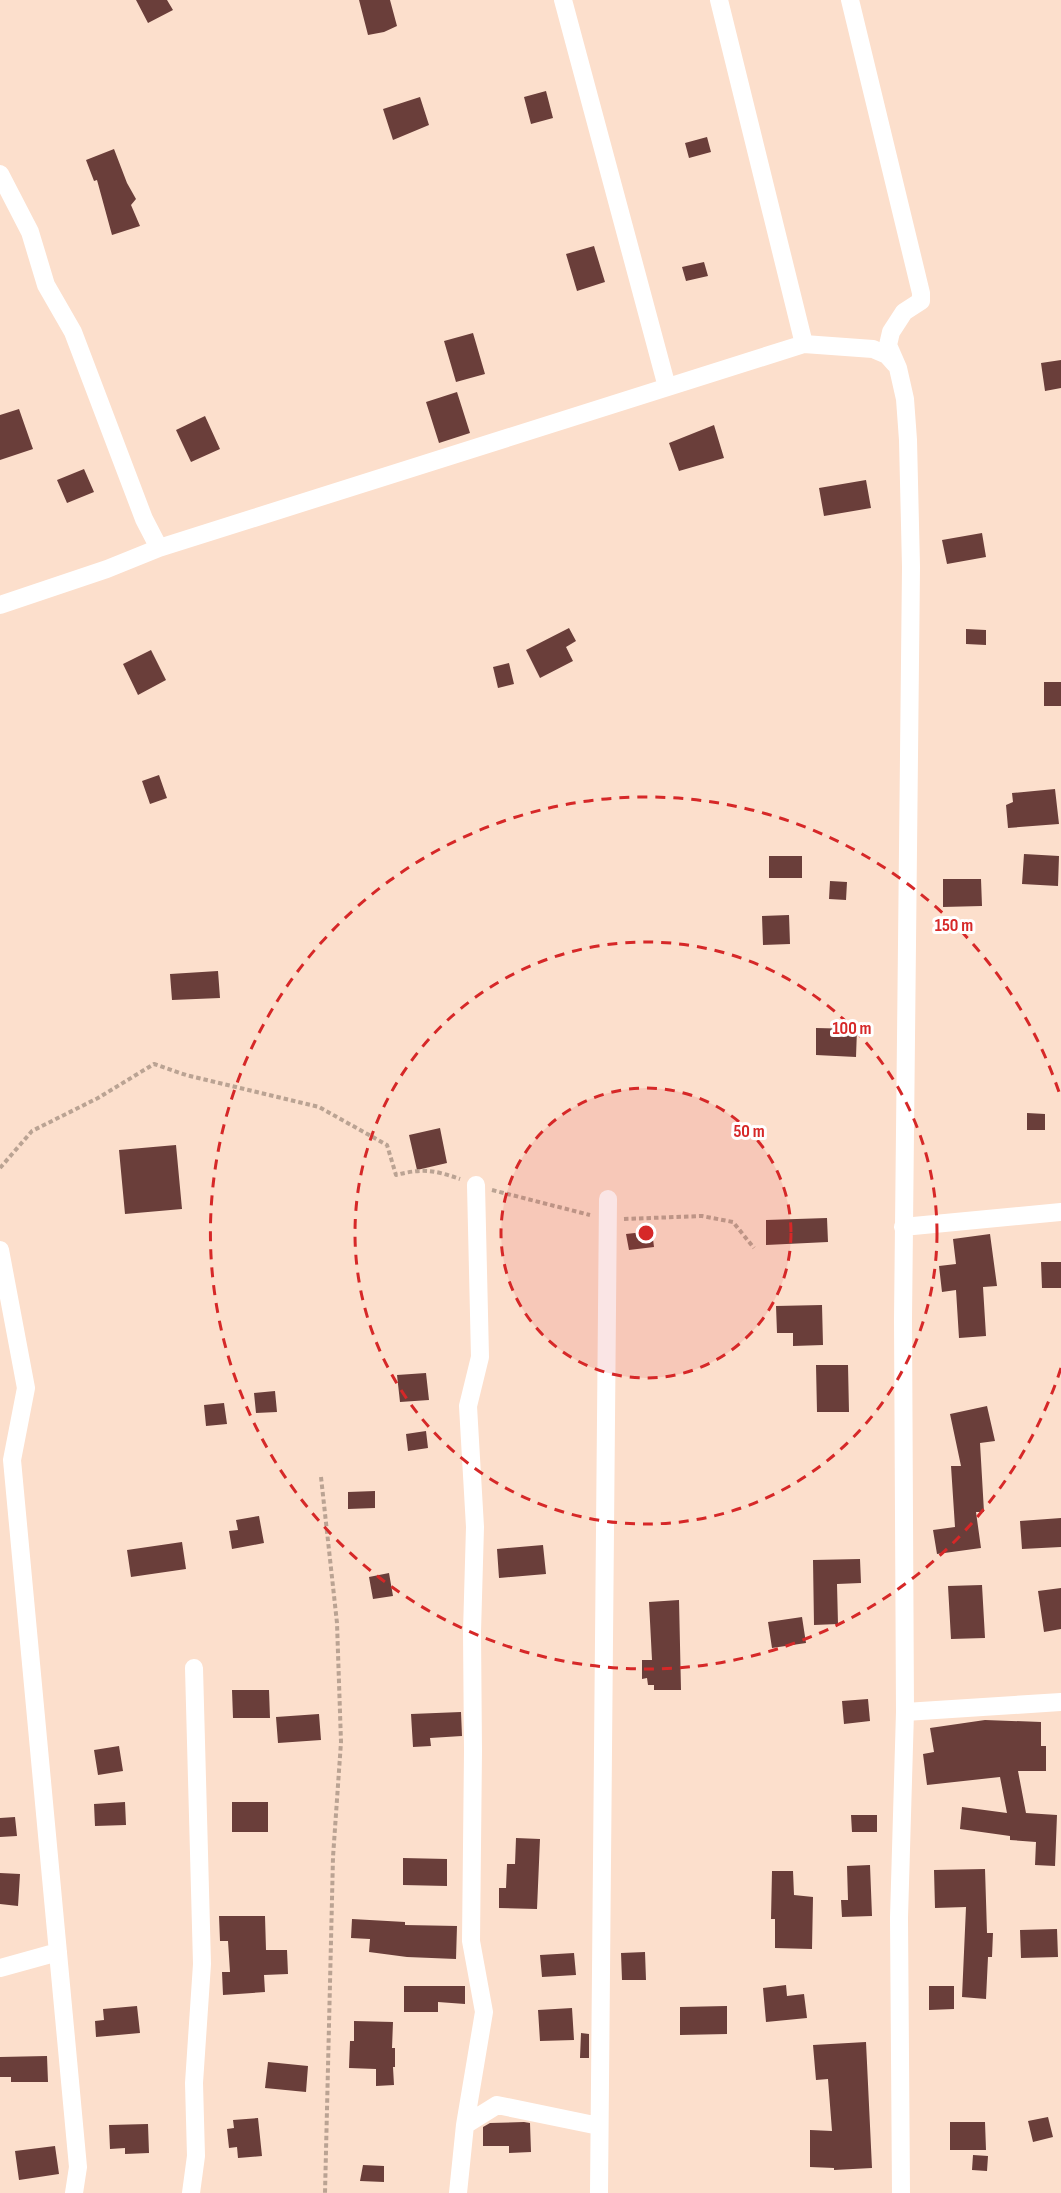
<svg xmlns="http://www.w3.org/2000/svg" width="1061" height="2193" font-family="'Sofia Sans Condensed',sans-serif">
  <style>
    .building { fill: #6a3e3a }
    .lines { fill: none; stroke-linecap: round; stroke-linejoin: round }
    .path { stroke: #baa393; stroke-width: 4; stroke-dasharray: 4.5 3; stroke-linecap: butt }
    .street { stroke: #fff; stroke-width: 18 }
    .ring { fill: none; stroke: #d62828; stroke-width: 3; stroke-dasharray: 10 8 }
    .centre { fill: #d62828; stroke: #fff; stroke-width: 3 }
    .ring-label { font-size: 18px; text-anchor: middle; font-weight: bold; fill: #d62828; stroke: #fff; stroke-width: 6; stroke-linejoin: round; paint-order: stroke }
  </style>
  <rect width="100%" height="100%" fill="#fcdfcc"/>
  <!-- building -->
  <path class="building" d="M136,0H167L173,10L148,23Z
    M359,0H390L397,26L384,32L368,35Z
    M546,91L553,118L531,124L524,97Z
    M420,97L429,125L393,140L383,109Z
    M707,137L711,152L689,158L685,143Z
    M114,149L127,183L136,199L131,205L140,226L112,235L97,180L94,181L86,160Z
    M594,246L605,282L577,291L566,254Z
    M704,262L708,276L686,281L682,267Z
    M473,333L485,374L456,382L444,341Z
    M1061,360V388L1045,391L1041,363Z
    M457,392L470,433L439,443L426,402Z
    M19,409L33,449L0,460V415Z
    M205,416L220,449L191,462L176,430Z
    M714,425L724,458L679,471L669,443Z
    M84,469L94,492L67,503L57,480Z
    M866,480L871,508L824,516L819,488Z
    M982,533L986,557L947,564L942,540Z
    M569,628L576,641L566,647L573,661L540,678L526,650Z
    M966,629L986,630V645L966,644Z
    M151,650L166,680L138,695L123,664Z
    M509,663L514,684L498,688L493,667Z
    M1044,682H1061V706H1044Z
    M159,775L167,798L150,804L142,781Z
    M1055,789L1059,824L1008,828L1006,805L1013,802L1012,793Z
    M1024,854L1059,856L1058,886L1022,884Z
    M769,856H802V878H769Z
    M943,879H981L982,906L943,907Z
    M830,881L847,882L846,900L829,899Z
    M789,915L790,944L763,945L762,916Z
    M218,971L220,998L172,1000L170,974Z
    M816,1028L857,1029L856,1057L816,1055Z
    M1027,1113L1045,1114V1130H1027Z
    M440,1128L447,1163L417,1170L409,1135Z
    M176,1145L182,1209L125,1214L119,1150Z
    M827,1218L828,1242L766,1245V1220Z
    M652,1231L654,1247L629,1250L626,1234Z
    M990,1234L997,1286L983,1287L986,1336L959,1338L956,1290L942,1292L939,1266L956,1264L953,1239Z
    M1041,1262H1061V1288H1042Z
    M822,1305L823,1345L793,1346V1333H777L776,1306Z
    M816,1365H848L849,1412H817Z
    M426,1373L429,1400L400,1402L397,1375Z
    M275,1391L277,1412L256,1413L254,1393Z
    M224,1403L227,1424L206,1426L204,1405Z
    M987,1406L995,1441L980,1443L984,1512H976L981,1548L937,1554L933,1530L955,1527L951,1466H961L950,1414Z
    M426,1431L428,1448L408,1451L406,1434Z
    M375,1491V1508L348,1509V1492Z
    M259,1516L264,1543L232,1549L229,1531L238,1530L236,1520Z
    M1061,1518V1547L1022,1549L1020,1521Z
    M182,1542L186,1569L131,1577L127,1550Z
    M543,1545L546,1574L499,1578L497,1549Z
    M860,1559L861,1583L837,1584L838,1624L814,1625L813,1560Z
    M389,1573L393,1596L373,1599L369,1577Z
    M982,1585L985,1638L951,1639L948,1586Z
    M1061,1588V1629L1044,1632L1038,1591Z
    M679,1600L681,1690H654V1685H648L647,1678L642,1679V1660H652L649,1602Z
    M802,1617L806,1643L772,1648L768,1622Z
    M232,1690H269L270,1718H233Z
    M868,1699L870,1721L844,1724L842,1701Z
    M461,1712L462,1736L430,1738L431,1746L413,1747L411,1714Z
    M319,1714L321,1740L278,1743L276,1717Z
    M985,1720L1041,1722V1746H1046V1771H1018L1026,1813L1057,1815L1055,1866L1035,1865L1036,1842L1010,1840V1836L960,1829L962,1807L1007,1813L1000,1777L927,1785L923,1754L934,1752L930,1728Z
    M119,1746L123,1771L98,1775L94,1750Z
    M125,1802L126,1825L95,1826L94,1804Z
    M232,1802H268V1832H232Z
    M851,1815H877V1832H852Z
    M15,1817L17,1836L0,1837V1818Z
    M516,1838L540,1839L537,1909L499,1908V1888H506L507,1864H515Z
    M403,1858L447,1859V1886L403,1885Z
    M870,1865L872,1916L842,1917L841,1900H848L847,1866Z
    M985,1869L987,1933H993L992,1957H988L986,1999L962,1997L966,1907L935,1908L934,1870Z
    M772,1871H793L794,1895L813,1897L812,1949L775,1948V1919H771Z
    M0,1873L20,1874L18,1906L0,1904Z
    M219,1916H265L266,1950H287L288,1974L264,1975L265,1992L223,1995L222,1972H230L228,1941H220Z
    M352,1919L405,1922V1925L457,1926L456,1959L407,1957L369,1952L370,1939L351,1938Z
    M1057,1929L1058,1957L1021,1958L1020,1930Z
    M645,1952L646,1980H622L621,1953Z
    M574,1953L576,1975L542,1977L540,1955Z
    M786,1985L787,1996L804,1994L807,2018L766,2022L763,1988Z
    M404,1986H465V2004L438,2002V2012H404Z
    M929,1986H954V2009L929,2010Z
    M137,2006L140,2033L96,2037L95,2021L104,2020L103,2009Z
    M727,2006V2034L680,2035V2007Z
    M572,2008L574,2040L540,2041L538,2010Z
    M354,2021L393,2022L392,2048H395V2067H393L394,2085L376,2086V2069L349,2068L350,2041H354Z
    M581,2033L589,2034V2058H580Z
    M866,2042L872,2168L834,2170V2168L810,2167V2130L832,2131L828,2079L816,2080L813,2045Z
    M47,2056L48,2082H11V2077H0V2057Z
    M268,2062L308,2066L306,2092L265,2088Z
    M1048,2117L1053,2137L1033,2142L1028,2121Z
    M258,2118L262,2156L238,2158L237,2147L229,2148L227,2129L234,2128L233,2120Z
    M524,2122L530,2123L531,2152L509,2153V2146H483V2127L490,2123Z
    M950,2122H985L986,2150H950Z
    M148,2124L149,2153L125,2154V2148L110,2149L109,2125Z
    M55,2146L59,2174L19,2180L15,2151Z
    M973,2155L988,2156L987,2171L972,2170Z
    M363,2165L384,2166V2182L360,2181Z"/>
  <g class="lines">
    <!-- path -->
    <path class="path" d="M0,1168L32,1131L98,1098L154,1064L186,1075L319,1107L387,1145L396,1175C423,1168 434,1170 460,1179
      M492,1190L590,1215
      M624,1219L702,1216L733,1222L754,1248
      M321,1477L337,1623L341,1742L333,1857L325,2193"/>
    <!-- street -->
    <path class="street" d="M563,0L667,387
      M719,0L804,344
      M850,0L921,293V301L904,312L891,332L888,345L898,368L905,399L908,440L911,567L903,1320L905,1712L899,1918L901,2193
      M0,174L30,232L46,285L73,332L144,519L159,548
      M0,605L107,569L159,548L804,344L873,349L887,355L895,364
      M903,1227L1061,1212
      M0,1250L26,1388L12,1460L78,2167L74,2193
      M905,1712L1061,1702
      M0,1968L58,1952
      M465,2125L484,2012L471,1941L473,1751L472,1632L475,1527L468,1406L480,1357L476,1185
      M191,2193L196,2156L194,2083L202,1964L194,1668
      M458,2193L465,2125L497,2105L599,2126
      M599,2193L608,1199"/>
  </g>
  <!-- distance rings -->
  <circle cx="646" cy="1233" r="145" fill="#d62828" fill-opacity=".12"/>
  <g class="ring">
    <circle cx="646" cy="1233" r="145"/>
    <circle cx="646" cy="1233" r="291"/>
    <path d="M1061 1368A436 436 0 1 1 1061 1098"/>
  </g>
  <circle cx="646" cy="1233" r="9" class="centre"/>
  <g class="ring-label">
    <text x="954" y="931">150 m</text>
    <text x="852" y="1034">100 m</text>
    <text x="749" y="1137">50 m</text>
  </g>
</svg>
